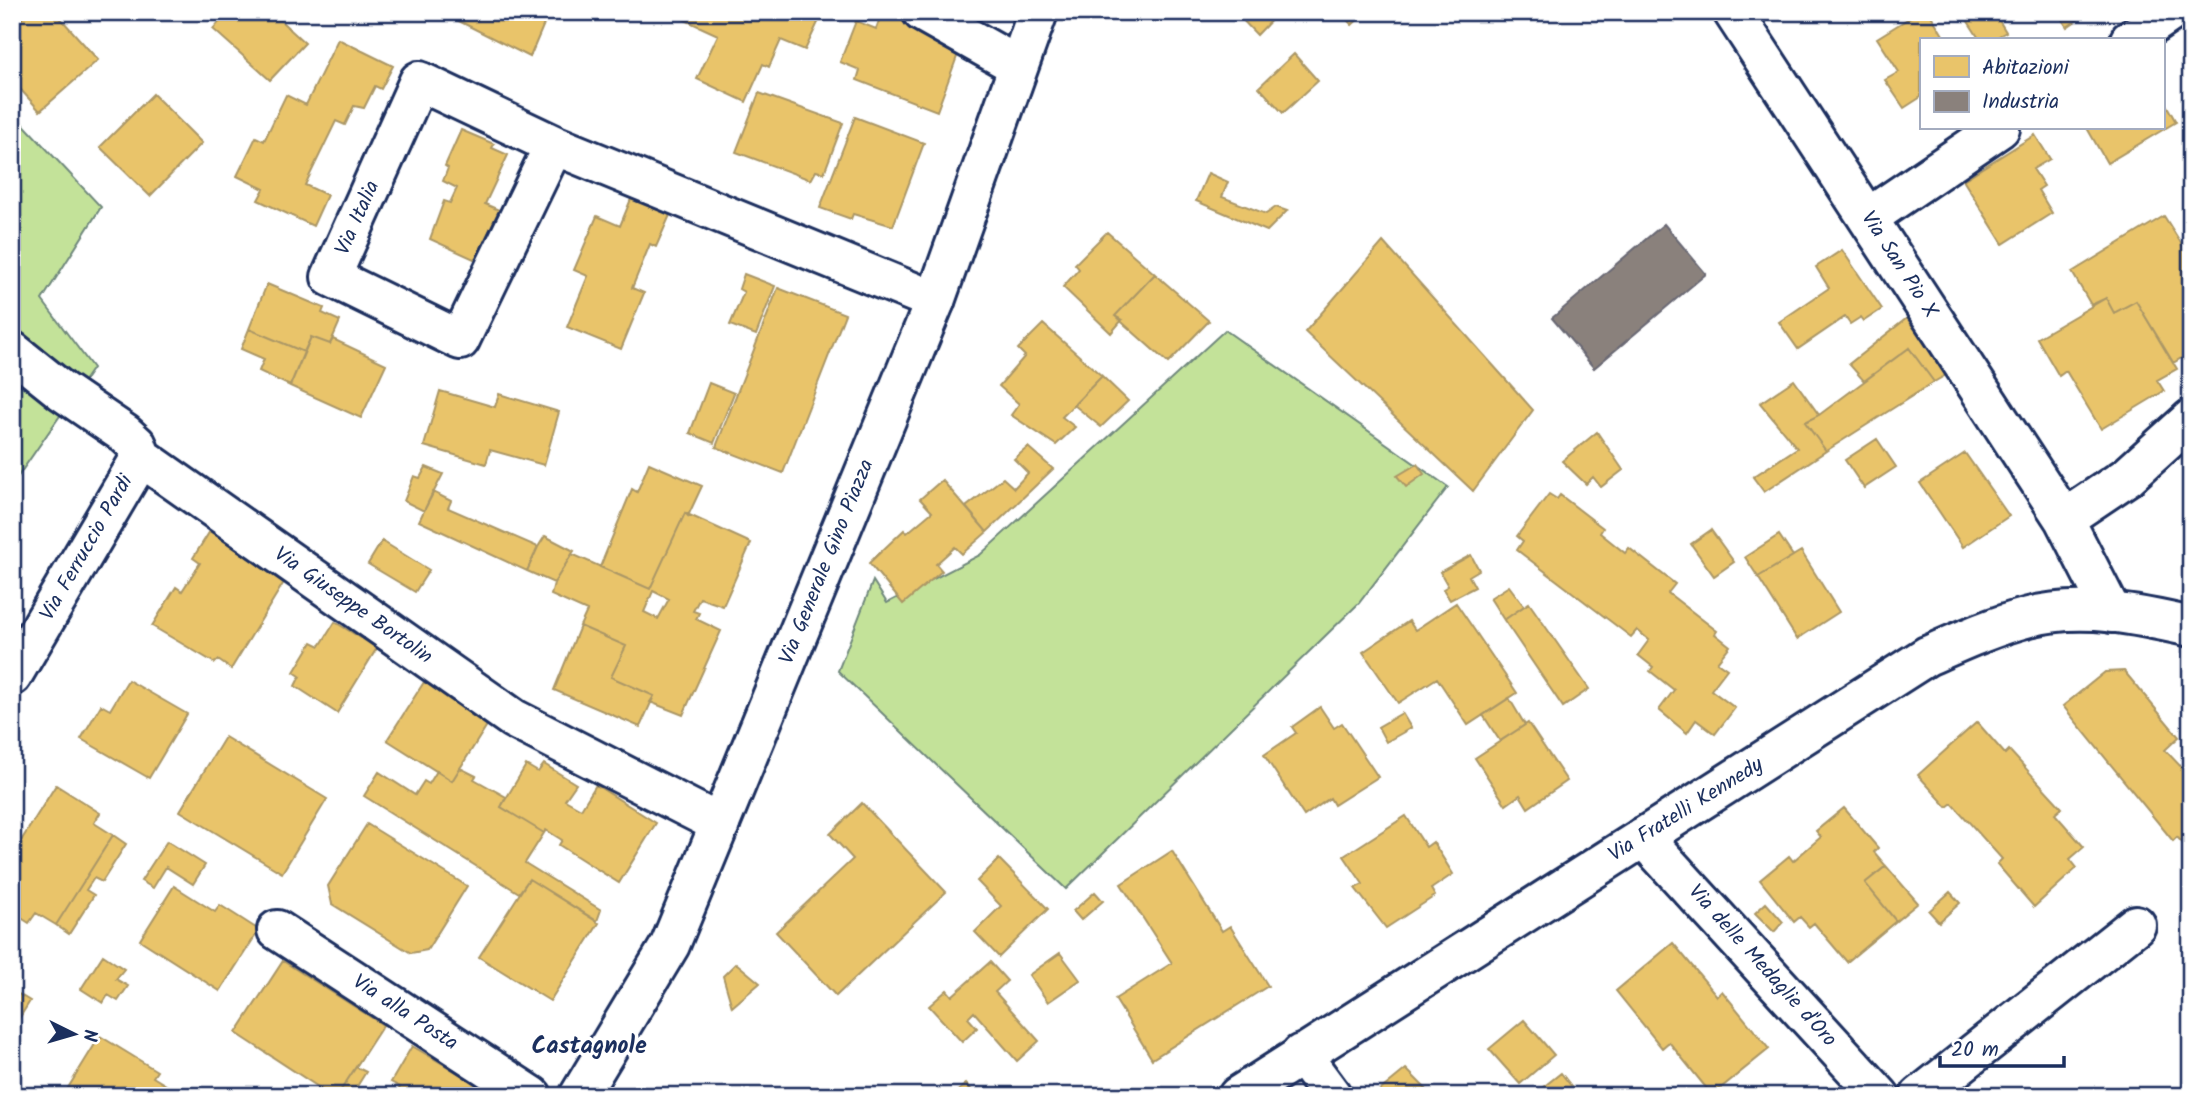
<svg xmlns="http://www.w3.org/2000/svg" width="2203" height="1108" font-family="Kalam,sans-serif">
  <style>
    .green { fill: #c3e299; stroke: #6f887c; stroke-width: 2 }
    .homes { fill: #e9c46a; stroke: #ab9766; stroke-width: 2; fill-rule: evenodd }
    .industry { fill: #8a817c; stroke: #696873; stroke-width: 2 }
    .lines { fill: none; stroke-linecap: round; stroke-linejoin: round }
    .minor-casing { stroke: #1b2f5e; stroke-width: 44 }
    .tertiary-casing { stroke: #1b2f5e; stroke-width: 44 }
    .secondary-casing { stroke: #1b2f5e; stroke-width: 44 }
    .minor { stroke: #fff; stroke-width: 38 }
    .tertiary { stroke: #fff; stroke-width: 38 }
    .secondary { stroke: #fff; stroke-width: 38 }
    .labels { text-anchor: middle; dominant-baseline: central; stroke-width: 7; stroke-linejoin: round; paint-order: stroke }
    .street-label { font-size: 21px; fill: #1b2f5e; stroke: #fff }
    .quarter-label { font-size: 24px; font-weight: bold; fill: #1b2f5e; stroke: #fff }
  </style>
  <rect width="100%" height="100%" fill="#fff"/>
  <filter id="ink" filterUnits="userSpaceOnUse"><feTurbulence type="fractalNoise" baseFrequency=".0143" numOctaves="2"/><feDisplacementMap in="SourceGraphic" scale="14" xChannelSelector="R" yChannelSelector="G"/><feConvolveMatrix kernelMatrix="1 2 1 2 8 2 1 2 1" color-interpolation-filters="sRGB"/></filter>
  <g filter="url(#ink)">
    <!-- green -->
    <path class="green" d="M12,112L101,207L42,300L93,368L12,485Z
      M1225,330L1448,487L1359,603L1066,889L838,671L873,581L887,603L980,555Z"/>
    <!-- homes -->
    <path class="homes" d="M29,12H55L98,60L40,111L12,80V27Z
      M228,12H271L305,43L270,80L213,29Z
      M441,12H549L530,57Z
      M673,12H823L805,50L781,40L769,67L763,64L746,102L697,79L718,35L672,14Z
      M882,12L962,43L937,111L857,80L860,70L840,62L856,21L876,29Z
      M1235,12H1279L1257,35Z
      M1340,12H1366L1352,25Z
      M1919,12H1929L1946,40H1921V97L1904,108L1885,80L1899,72L1877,38Z
      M1962,12H1994L2006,32L1992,40H1980Z
      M2057,12H2089L2067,27Z
      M338,39L393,66L381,89L375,86L364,108L354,106L345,125L336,121L305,185L327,195L313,226L258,200L264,189L237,176L256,137L264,141L286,95L306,105Z
      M1294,54L1318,81L1283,113L1259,87Z
      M759,93L843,123L824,173L816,171L811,180L736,152Z
      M153,94L202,143L150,196L100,147Z
      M2163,99L2176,122L2107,163L2087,128H2163Z
      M855,117L924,143L893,226L853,214L851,219L820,208Z
      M461,130L494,144L492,148L508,155L485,204L499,210L476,260L430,239L444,201L450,203L457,188L443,181L448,168L445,166Z
      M2035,135L2050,159L2033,169L2044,186L2038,190L2052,213L2003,244L1963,180Z
      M1208,173L1228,182L1222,197L1266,214L1276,207L1287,211L1267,231L1196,201Z
      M631,199L670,215L656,247L650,244L632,288L644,293L621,349L567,327L588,276L574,270L597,216L620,226Z
      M2164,216L2191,259V352L2173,363L2136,301L2114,313L2106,298L2091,305L2072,272Z
      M1107,232L1155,274L1115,316L1122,320L1111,333L1063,287L1079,269L1075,264Z
      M1383,242L1533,410L1473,491L1305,332Z
      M1842,250L1882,309L1864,321L1861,317L1850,324L1845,317L1798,349L1779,322L1829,288L1816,267Z
      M744,274L775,286L756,335L730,325L744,292L739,289Z
      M1155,274L1209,321L1168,363L1115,316Z
      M267,284L324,308L322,313L340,321L330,344L311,337L304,352L249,329Z
      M778,288L845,314L783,473L716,447Z
      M2106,298L2114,313L2136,301L2177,369L2157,380L2164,391L2101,429L2066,371L2059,376L2037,338Z
      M1907,318L1946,375L1934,382L1909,348L1864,381L1849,364Z
      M1043,324L1102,376L1062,417L1075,427L1056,445L1011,415L1019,404L999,386L1025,356L1018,349Z
      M249,329L304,352L290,386L259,371L264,359L241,349Z
      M311,337L330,344L333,339L386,364L361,418L290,386Z
      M1909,348L1934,382L1826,451L1805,422L1819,415Z
      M1102,376L1128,401L1101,427L1074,405Z
      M1794,380L1819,415L1805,422L1826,451L1764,492L1753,477L1797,448L1760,403Z
      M709,383L734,393L714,443L690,433Z
      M440,391L495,407L499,394L559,412L544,465L490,450L486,464L424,446Z
      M1597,432L1623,470L1601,487L1593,477L1586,484L1562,461Z
      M1877,439L1896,467L1864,488L1845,460Z
      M1028,447L1053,469L987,532L966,507L1003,478L1014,488L1028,473L1014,459Z
      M1965,453L2009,516L1963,547L1920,483Z
      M649,463L702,486L688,516L685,513L650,589L600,567L632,489L637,492Z
      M1417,464L1424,474L1406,487L1397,476Z
      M426,467L443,474L424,511L404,501L414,476L420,478Z
      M942,480L987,532L962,554L955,547L936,564L942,571L903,604L869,563L904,530L907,533L932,512L920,499Z
      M433,492L451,501L448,508L538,547L527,571L419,521Z
      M1549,494L1557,499L1560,495L1603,528L1600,533L1625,553L1629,548L1675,584L1668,593L1717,631L1715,634L1730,646L1717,662L1727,669L1711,690L1735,708L1715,734L1696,720L1687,733L1659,710L1674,690L1650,671L1653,667L1638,655L1649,640L1637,630L1631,637L1517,550L1523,541L1517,536Z
      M685,513L751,543L723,606L700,598L693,611L699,613L696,619L721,631L683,715L650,702L654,696L611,677L626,646L580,626L587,611L551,595L554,583L572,554L650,589ZM653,591L669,599L658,619L644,612Z
      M217,520L292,569L231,669L218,660L215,663L152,626L176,587L182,591L200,563L193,558Z
      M1711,530L1734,562L1714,576L1691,544Z
      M1779,535L1793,556L1758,577L1745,557Z
      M545,536L574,551L554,583L527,571L538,547Z
      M382,541L429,570L415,592L368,564Z
      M1801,551L1839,612L1797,639L1758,577Z
      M1471,555L1479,570L1469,576L1475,587L1450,600L1443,589L1448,586L1440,572Z
      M1509,586L1524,606L1504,620L1490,598Z
      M1456,603L1517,693L1468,725L1437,678L1398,703L1363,652L1409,621L1415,630Z
      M1529,603L1589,689L1563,707L1504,620Z
      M335,622L377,648L337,713L295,686L300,676L294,672L312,642L320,646Z
      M580,626L626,646L611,677L654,696L640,727L554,690Z
      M2124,671L2179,737L2165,750L2183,769L2191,763V852L2177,837L2173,841L2063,706L2105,672Z
      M128,680L187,714L149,778L81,739L101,705L110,710Z
      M424,682L489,722L452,781L387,740Z
      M1509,698L1525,725L1500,741L1483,715Z
      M1320,707L1334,728L1342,723L1378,777L1334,805L1330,798L1304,816L1264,755L1296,733L1292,727Z
      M1402,713L1411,728L1386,742L1378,727Z
      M1977,722L2005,754L2009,750L2062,808L2055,814L2084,847L2070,859L2077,868L2034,907L1997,864L2002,859L1952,803L1947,807L1918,775Z
      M1528,723L1567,781L1528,808L1520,795L1506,805L1475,758Z
      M225,737L327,799L282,873L180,811Z
      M544,764L576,784L565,800L581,809L596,785L656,823L619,883L559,845L562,840L546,830L544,833L501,807L526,765L538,772Z
      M460,768L476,776L474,779L506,797L501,807L544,833L525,863L601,910L597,921L529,879L519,893L364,796L379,772L415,795L424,781L429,784L437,771L452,781Z
      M56,785L100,813L94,823L113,835L56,925L36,913L29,923L12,912V855Z
      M862,803L946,892L836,996L776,932L853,859L830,834Z
      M1844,808L1878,848L1874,852L1886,866L1865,883L1896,921L1847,962L1814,923L1809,927L1800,917L1794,922L1760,880L1789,856L1793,861L1821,837L1816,831Z
      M1406,816L1426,847L1433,842L1453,874L1431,889L1435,896L1386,928L1355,888L1363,884L1344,856Z
      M367,824L467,886L427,950L411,953L332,904L328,886Z
      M113,835L126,844L102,882L94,878L86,890L94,895L69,934L56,925Z
      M167,841L205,865L193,884L166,867L153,888L141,881Z
      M1172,851L1222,931L1230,926L1268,986L1152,1059L1115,999L1172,963L1121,884Z
      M999,859L1048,909L999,957L975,932L1001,906L977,881Z
      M1886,866L1918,903L1896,921L1865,883Z
      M529,879L599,923L550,1001L479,957Z
      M174,886L215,912L220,905L259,930L220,991L140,940Z
      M1095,892L1103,901L1081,920L1073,911Z
      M1950,892L1960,903L1939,922L1929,911Z
      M1766,903L1783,922L1774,932L1755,913Z
      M1673,943L1717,996L1722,991L1769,1049L1712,1095L1669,1042L1662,1048L1616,991Z
      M1060,953L1080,980L1048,1002L1029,975Z
      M103,955L124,969L116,979L128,986L118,1001L108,995L103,1003L81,989Z
      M283,961L383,1025L337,1096H332L236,1033Z
      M990,962L1007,981L995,992L1039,1041L1017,1061L974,1012L968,1018L977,1028L962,1042L929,1006L947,990L952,996Z
      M736,963L760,983L732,1007L723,976Z
      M12,990L30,1001L12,1030Z
      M1524,1020L1554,1055L1520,1084L1489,1049Z
      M100,1036L157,1071L153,1077L184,1096H149L135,1087L129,1096H63Z
      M412,1046L494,1094L493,1096H396L400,1087L391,1082Z
      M356,1067L366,1072L351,1096H337Z
      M1406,1069L1433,1096H1373Z
      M1561,1073L1579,1096H1532Z
      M966,1084L977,1096H952Z
      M135,1087L149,1096H129Z"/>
    <!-- industry -->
    <path class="industry" d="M1664,224L1706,274L1594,368L1552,318Z"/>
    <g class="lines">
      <!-- minor casing -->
      <g class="minor-casing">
        <path id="minor" d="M922,12L1018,66
          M1733,12L2064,519
          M2130,40L2171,12
          M554,145L460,340L331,277L419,81L554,145L935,301
          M1869,217L2000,128
          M12,351L62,391L125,434L137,445L141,457L514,719L720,824
          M2112,613L2064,519L2128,476L2191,419
          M12,676L141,457
          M1643,837L1880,1096
          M277,930L532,1096
          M1301,1054L1332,1096
          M1920,1096L2136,925"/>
      </g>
      <!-- tertiary casing -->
      <g class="tertiary-casing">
        <path id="tertiary" d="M1238,1096L1927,656C1961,641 1994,626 2029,617C2081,603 2139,615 2191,627"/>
      </g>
      <!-- secondary casing -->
      <g class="secondary-casing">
        <path id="secondary" d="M579,1096L670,945L935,301L1038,12"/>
      </g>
      <!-- minor -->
      <use href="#minor" class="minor"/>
      <!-- tertiary -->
      <use href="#tertiary" class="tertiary"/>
      <!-- secondary -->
      <use href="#secondary" class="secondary"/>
    </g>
  </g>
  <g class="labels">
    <!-- street labels -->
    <g class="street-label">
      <text transform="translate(358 218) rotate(-66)">Via Italia</text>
      <text transform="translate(1899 265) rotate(57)">Via San Pio X</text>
      <text transform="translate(87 548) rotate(-60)">Via Ferruccio Pardi</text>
      <text transform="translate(827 562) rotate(-68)">Via Generale Gino Piazza</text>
      <text transform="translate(353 606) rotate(35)">Via Giuseppe Bortolin</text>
      <text transform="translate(1686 810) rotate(-32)">Via Fratelli Kennedy</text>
      <text transform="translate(1762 966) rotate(48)">Via delle Medaglie d'Oro</text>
      <text transform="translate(405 1013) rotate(33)">Via alla Posta</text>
    </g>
    <!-- quarter labels -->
    <g class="quarter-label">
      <text x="589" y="1046">Castagnole</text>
    </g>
  </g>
  <!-- margin -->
  <rect width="2203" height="1108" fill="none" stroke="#fff" stroke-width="42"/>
  <rect x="21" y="21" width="2161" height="1066" fill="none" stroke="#1b2f5e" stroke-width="2.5" filter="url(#ink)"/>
  <!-- legend -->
  <rect x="1920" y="38" width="245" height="91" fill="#ffffff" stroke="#a4acbf" stroke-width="2"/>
  <rect x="1934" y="56" width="35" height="21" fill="#e9c46a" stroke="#a4acbf" stroke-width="2"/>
  <text x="1982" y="74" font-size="21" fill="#1b2f5e">Abitazioni</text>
  <rect x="1934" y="91" width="35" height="21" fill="#8a817c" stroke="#a4acbf" stroke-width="2"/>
  <text x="1982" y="108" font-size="21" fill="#1b2f5e">Industria</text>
  <!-- north arrow -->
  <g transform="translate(74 1034) rotate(95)" stroke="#ffffff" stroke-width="5" paint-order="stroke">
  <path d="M0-5L12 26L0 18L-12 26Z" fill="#1b2f5e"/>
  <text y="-10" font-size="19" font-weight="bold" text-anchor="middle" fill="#1b2f5e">N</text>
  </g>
  <!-- scale -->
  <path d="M1940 1056v10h124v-10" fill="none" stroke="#1b2f5e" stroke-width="3.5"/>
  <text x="1951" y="1056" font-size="21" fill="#1b2f5e" stroke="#ffffff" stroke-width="5" paint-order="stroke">20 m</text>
</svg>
